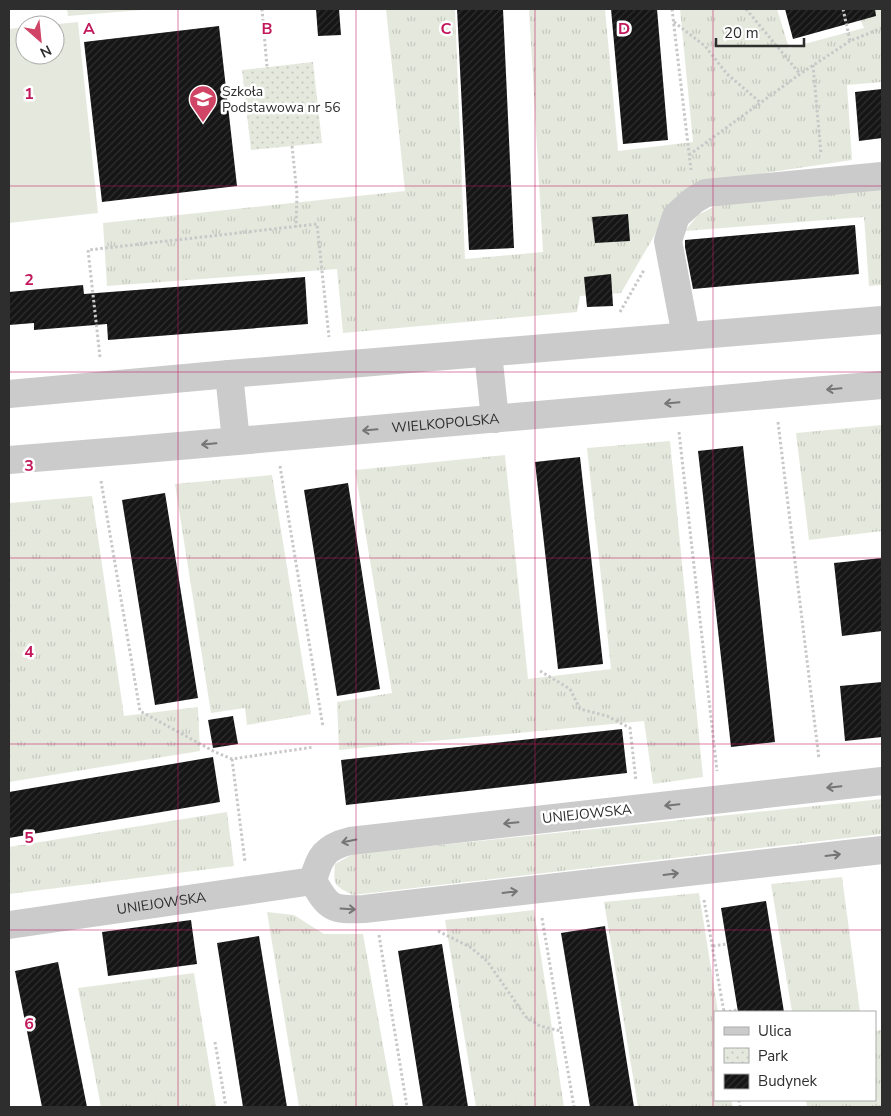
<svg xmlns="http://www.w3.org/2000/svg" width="891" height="1116" font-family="'Nunito Sans',sans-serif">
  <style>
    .grass { fill: url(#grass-tufts) }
    .park { fill: url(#park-dots) }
    .garden { fill: #e5e9dd }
    .building { fill: url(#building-hatch) }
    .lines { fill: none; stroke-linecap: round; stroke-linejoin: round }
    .path { stroke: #c8c8c8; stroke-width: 3; stroke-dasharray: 2.5 2.5; stroke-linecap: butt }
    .minor { stroke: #cbcbcb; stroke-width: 28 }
    .oneway { stroke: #757575 }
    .grid { fill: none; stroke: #c2185b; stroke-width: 1; stroke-opacity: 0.55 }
    .labels { text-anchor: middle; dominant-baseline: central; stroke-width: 5; stroke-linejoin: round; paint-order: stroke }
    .poi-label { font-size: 14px; fill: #2e2e2e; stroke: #fff; text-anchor: start }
    .street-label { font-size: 14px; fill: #2e2e2e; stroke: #fff }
    .grid-label { font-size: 16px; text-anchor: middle; font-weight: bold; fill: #c2185b; stroke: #fff; stroke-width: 5; stroke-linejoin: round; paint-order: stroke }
  </style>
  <defs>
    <pattern id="grass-tufts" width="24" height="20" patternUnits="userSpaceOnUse" patternTransform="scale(1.25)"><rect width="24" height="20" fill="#e5e9dd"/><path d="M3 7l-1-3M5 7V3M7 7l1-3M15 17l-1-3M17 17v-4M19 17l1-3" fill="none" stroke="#c5c8be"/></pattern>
    <pattern id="park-dots" width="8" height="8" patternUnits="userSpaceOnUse" patternTransform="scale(1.25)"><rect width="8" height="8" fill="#e5e9dd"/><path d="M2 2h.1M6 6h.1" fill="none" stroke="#c5c8be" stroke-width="1.8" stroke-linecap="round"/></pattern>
    <pattern id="building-hatch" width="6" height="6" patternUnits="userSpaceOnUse" patternTransform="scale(1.25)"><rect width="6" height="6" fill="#151515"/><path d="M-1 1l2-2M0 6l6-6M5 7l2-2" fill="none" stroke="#2f2f2f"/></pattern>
  </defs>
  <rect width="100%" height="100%" fill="#fff"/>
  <!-- grass -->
  <path class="grass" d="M386,9H455L465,259L543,252L529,9H605L618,151L693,142L680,9H777L789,48L864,28L856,9H882V82L847,85L852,160L712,181L664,219L621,293L580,296L577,312L343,333L337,269L107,286L103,223L405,191Z
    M882,189V285L869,286L864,217L685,231L698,215L717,205Z
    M882,425V531L809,540L796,433Z
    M670,441L703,777L653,784L644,721L339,750L337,702L392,693L355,470L505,455L528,679L611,669L587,448Z
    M272,475L311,714L247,725L245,708L211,713L175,484Z
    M92,496L124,716L198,707L200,751L9,782V503Z
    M882,799V834L353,895C334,886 333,885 335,864L353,854Z
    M227,812L234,866L9,894V847Z
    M842,877L860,1012H792L771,884Z
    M699,893L718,1012H715V1100H731L733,1107H638L604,902Z
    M534,910L564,1107H476L445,920Z
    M267,912L294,915L324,934H363L394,1107H299Z
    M194,973L216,1107H101L78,988Z
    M882,1030V1107H807L806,1100H875V1031Z"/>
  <!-- park -->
  <path class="park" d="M313,62L322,143L251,150L242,70Z"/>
  <!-- garden -->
  <path class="garden" d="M67,9H154L68,16Z
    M78,22L98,213L9,223V29L25,27V55H55V25H47Z"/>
  <!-- building -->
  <path class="building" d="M316,9H339L341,35L318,36Z
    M457,9H503L514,248L469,250Z
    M611,9H657L668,140L623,144Z
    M785,9H875L876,16L793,39Z
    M219,26L237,186L102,202L84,42Z
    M882,89V138L859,141L855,92Z
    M628,214L630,241L595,243L592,217Z
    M855,225L859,274L693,289L685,247V240Z
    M611,274L613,306L587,307L584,277Z
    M305,277L308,324L108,340L107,324L34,330V323L9,325V292L83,285L84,294Z
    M743,446L775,742L731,747L698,451Z
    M580,457L603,664L558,669L535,462Z
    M348,483L380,689L337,696L304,490Z
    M165,493L198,698L155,705L122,500Z
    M882,558V631L842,636L834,563Z
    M882,682V737L845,741L840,686Z
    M233,716L238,744L213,748L208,720Z
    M622,729L627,773L346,805L341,760Z
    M213,757L220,802L9,838V792Z
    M766,901L784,1012H738L721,908Z
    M191,920L197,964L108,976L102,932Z
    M605,926L634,1107H590L561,933Z
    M259,936L287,1107H243L217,943Z
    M442,944L468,1107H423L398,951Z
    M58,962L87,1107H42L15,971Z"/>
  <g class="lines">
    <!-- path -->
    <path class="path" d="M262,9L267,67
      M672,9L691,170
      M746,9L800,74
      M843,9L850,41L882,28
      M674,22L705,46L727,74L761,103
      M813,65L821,154
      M292,146L297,194L296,227
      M689,155L800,74L850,41
      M620,312L644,270
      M100,357L88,250L317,224L329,337
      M778,422L819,759
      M679,432L717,771
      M280,466L323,727
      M101,481L140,711L215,752L232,759L314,747
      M540,671L570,689L580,709L607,716L630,728L636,781
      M232,759L245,862
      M704,900L724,1012
      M542,918L574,1107
      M438,931L470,947L487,961L526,1017L540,1026L561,1031
      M379,935L407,1107
      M713,946L727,944
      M724,1012L737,1010
      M215,1042L226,1107
      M739,1100L740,1107"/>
    <!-- minor -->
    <g class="minor">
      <path d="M686,336L668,241L676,216L694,200L706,193L882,176"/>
      <path d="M488,353L495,419"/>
      <path d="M229,374L236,441"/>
      <path d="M9,394L229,374L882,320"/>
      <path id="s1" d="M9,460L133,450L882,385"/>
      <path d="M882,781L350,841C325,847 319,857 313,881C329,909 332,910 364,909L882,850"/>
      <path id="s2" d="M9,925L313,881"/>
    </g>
  </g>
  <!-- one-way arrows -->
  <defs><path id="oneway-shaft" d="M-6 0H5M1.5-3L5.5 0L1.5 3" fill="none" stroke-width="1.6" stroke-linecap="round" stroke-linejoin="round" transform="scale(1.25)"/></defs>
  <g class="oneway">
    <use href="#oneway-shaft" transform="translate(834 389) rotate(175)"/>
    <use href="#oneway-shaft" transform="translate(672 403) rotate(175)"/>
    <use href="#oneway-shaft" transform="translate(370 430) rotate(175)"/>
    <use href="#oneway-shaft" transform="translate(209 444) rotate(175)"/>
    <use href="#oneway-shaft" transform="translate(834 787) rotate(174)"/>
    <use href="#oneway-shaft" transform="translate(672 805) rotate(174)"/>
    <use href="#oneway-shaft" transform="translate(511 823) rotate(174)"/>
    <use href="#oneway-shaft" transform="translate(349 841) rotate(169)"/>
    <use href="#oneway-shaft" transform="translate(833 855) rotate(-7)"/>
    <use href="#oneway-shaft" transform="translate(671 874) rotate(-7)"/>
    <use href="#oneway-shaft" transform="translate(510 892) rotate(-7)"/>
    <use href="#oneway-shaft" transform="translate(348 909) rotate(4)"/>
  </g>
  <!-- grid -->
  <path class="grid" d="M178,9V1107M356,9V1107M535,9V1107M713,9V1107M9,186H882M9,372H882M9,558H882M9,744H882M9,930H882"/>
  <!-- icons -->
  <defs>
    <g id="school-pin" transform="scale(1.4375)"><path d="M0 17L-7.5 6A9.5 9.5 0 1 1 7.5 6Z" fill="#d04465" stroke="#fff"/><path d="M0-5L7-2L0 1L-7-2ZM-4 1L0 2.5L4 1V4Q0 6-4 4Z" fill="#fff"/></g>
  </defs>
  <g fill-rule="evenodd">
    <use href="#school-pin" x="203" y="99"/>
  </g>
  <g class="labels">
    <!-- poi labels -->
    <g class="poi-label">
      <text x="222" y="91">Szkoła<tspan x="222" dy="16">Podstawowa nr 56</tspan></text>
    </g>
    <!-- street labels -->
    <g class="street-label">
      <text stroke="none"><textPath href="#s1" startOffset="438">WIELKOPOLSKA</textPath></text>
      <text transform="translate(587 814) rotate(-6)">UNIEJOWSKA</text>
      <text stroke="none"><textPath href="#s2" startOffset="154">UNIEJOWSKA</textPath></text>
    </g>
  </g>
  <g class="grid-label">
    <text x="89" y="34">A</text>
    <text x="267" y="34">B</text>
    <text x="446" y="34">C</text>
    <text x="624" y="34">D</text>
    <text x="29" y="99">1</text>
    <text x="29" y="285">2</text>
    <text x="29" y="471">3</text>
    <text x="29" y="657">4</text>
    <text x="29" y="843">5</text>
    <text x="29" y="1029">6</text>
  </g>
  <!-- border -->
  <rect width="891" height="1116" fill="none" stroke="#2e2e2e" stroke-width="20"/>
  <!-- legend -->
  <rect x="714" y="1011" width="162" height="90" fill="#ffffff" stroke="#ababab"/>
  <rect x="724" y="1027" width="25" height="8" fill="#cbcbcb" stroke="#ababab"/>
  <text x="758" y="1036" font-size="15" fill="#2e2e2e">Ulica</text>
  <rect x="724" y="1048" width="25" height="15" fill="url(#park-dots)" stroke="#ababab"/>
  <text x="758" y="1061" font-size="15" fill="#2e2e2e">Park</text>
  <rect x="724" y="1074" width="25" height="15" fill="url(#building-hatch)" stroke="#ababab"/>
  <text x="758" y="1086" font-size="15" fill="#2e2e2e">Budynek</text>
  <!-- north arrow -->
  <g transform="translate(40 40) rotate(153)"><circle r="24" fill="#ffffff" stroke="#ababab"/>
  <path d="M0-4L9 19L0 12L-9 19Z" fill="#d04465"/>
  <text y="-8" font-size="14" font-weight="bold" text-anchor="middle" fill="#2e2e2e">N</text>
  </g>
  <!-- scale -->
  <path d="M716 38v8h88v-8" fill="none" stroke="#2e2e2e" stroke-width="2.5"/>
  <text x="724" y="38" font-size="15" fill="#2e2e2e" stroke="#ffffff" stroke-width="4" paint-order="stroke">20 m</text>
</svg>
